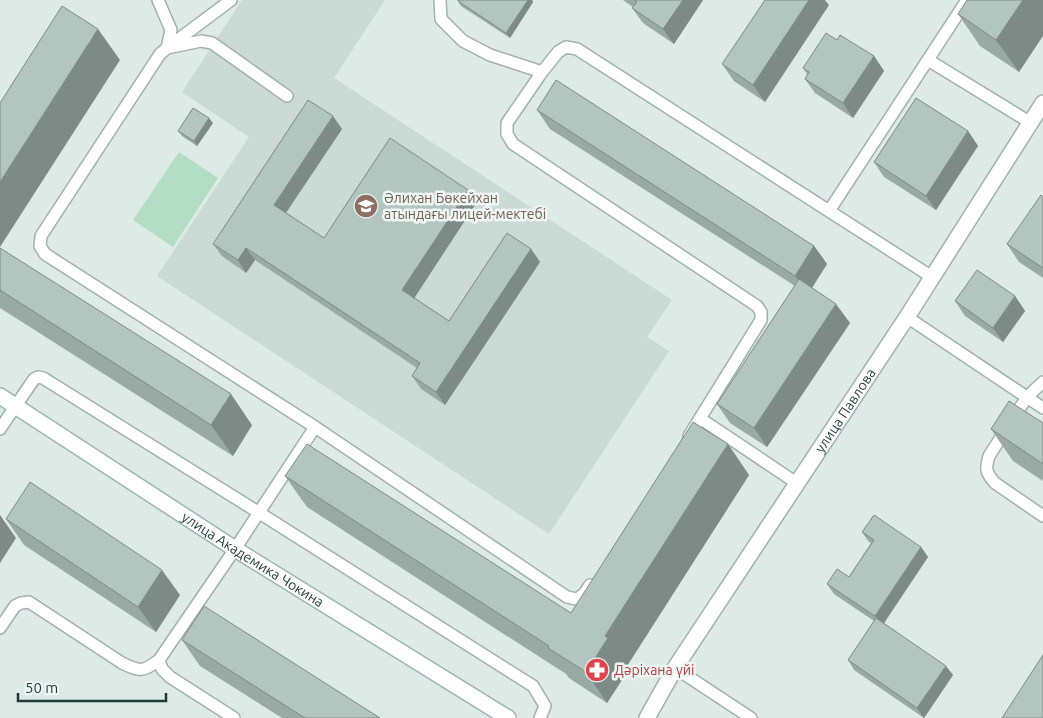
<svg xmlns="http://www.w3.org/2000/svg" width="1043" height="718" font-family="Ubuntu,sans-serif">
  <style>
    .built { fill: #cbdad5 }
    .green { fill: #b3dec3 }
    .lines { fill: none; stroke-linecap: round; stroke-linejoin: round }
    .lane-casing { stroke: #a0b2ae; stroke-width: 14 }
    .street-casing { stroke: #a0b2ae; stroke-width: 18 }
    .secondary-casing { stroke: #9bb7b0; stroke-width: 18 }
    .lane { stroke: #fff; stroke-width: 11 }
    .street { stroke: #fff; stroke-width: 15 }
    .secondary { stroke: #fff; stroke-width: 15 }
    .wall { fill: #99a9a4 }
    .shaded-wall { fill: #7d8a86 }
    .building { fill: #b2c5bf; stroke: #7d8a86 }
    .labels { text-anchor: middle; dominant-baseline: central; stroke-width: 5; stroke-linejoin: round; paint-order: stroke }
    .education-label { font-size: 14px; fill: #785e54; stroke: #edf7f3; text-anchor: start }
    .street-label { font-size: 14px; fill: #1d3b36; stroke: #edf7f3 }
    .health-label { font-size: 14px; fill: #be3a42; stroke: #edf7f3; text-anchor: start }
  </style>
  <rect width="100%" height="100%" fill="#ddeae6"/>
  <!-- built -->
  <path class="built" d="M242,0H385L334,78L672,300L647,337L669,351L549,534L157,276L249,137L182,92Z"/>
  <!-- green -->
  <path class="green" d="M179,152L218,178L173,247L133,220Z"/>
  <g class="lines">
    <!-- lane casing -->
    <g class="lane-casing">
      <path id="lane" d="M158,0L171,30L167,48L231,0
        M440,0L441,19L463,41L490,55L542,72
        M928,60L1031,123
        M287,96L212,43L201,41L167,48L160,54L41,236L40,246L45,254L315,427L567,597L577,599L584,594L590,585
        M932,277L829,211L967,0
        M907,317L1043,408
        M1043,382L1027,397L989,456C985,469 986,473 995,483L1043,516
        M701,419L798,484
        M0,429L34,379L38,377L43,378L258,512L533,686L545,706L540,718
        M689,436L761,320V312L757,306L513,144L507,134V123L542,72L558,52L566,47L577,49L829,211
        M0,628L15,606L21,603L29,602L122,663C140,672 143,672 159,660
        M675,668L751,718
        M234,718L170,677L162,669L159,660L235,549L315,427"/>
    </g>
    <!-- street casing -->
    <g class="street-casing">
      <g id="street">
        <path id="s1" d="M647,718L675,668L907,317L1043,103"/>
      </g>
    </g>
    <!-- secondary casing -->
    <g class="secondary-casing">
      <g id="secondary">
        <path id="s2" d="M0,396L235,549L508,718"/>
      </g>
    </g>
    <!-- lane -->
    <use href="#lane" class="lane"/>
    <!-- street -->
    <use href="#street" class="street"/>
    <!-- secondary -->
    <use href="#secondary" class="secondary"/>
  </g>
  <!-- wall -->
  <path class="wall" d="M458,0H532L533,2L510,38L461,6L458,1Z
    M623,0H703L674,44L643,23L632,8L633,7Z
    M1043,0L1019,72L980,46L958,14Z
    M829,5L765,102L734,81L722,64Z
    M837,40L874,56L884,71L853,118L815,93L805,79L807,74L803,68Z
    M537,110L814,246L827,264L812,288L850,323L767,447L730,423L717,404L795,286L550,129Z
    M213,123L197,146L182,136L178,131Z
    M342,129L286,213L324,238L468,190L477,202L414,298L449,321L531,249L540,262L445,405L421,389L412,376L417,368L255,260L246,273L222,256L213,244Z
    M968,131L978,146L936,210L884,177L874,162Z
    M1043,197V278L1019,262L1007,244Z
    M0,248L252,425L233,456L0,308Z
    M1015,296L1025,311L1003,342L965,316L955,301Z
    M1043,423V481L1013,461L991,429Z
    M749,475L627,666L629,669L607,703L569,678L566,674L307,507L285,476L571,613Z
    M6,519L180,595L156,632L24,545Z
    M862,532L921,547L928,557L884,623L953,675L924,718L854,670L848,660L874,621L834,594L827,584L849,577L871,543L869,542Z
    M182,640L380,718H282L200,666Z"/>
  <!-- shaded-wall -->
  <path class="shaded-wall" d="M528,0H532L533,2L510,38L506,33Z
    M683,0H703L674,44L663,29Z
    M809,0H825L829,5L765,102L753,85Z
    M1023,0H1043V36L1019,72L996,40Z
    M98,29L120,60L0,247V182Z
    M874,56L884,71L853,118L843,103Z
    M333,116L342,129L283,217L274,205Z
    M209,118L213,123L197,146L194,141Z
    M968,131L978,146L936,210L926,196Z
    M468,190L477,202L411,303L402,290Z
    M814,246L827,264L808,294L795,276Z
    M246,248L255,260L246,273L238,260Z
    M531,249L540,262L445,405L436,392Z
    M1015,296L1025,311L1003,342L993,328Z
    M836,304L850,323L767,447L754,428Z
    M231,394L252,425L233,456L211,425Z
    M728,444L749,475L627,666L629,669L607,703L586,672L605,636Z
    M0,515L16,538L0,563Z
    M921,547L928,557L882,626L875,616Z
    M162,570L180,595L156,632L138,607Z
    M946,666L953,675L924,718L917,708Z"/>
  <!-- building -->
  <path class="building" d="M458,0H528L506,33L458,1Z
    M634,0H683L663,29L632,8L637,2Z
    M765,0H809L753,85L722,64Z
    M967,0H1023L996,40L958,14Z
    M62,6L98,29L0,182V103Z
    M826,33L837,40L840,35L874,56L843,103L805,79L809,72L803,68Z
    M556,80L814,246L795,276L537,110Z
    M916,98L968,131L926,196L874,162Z
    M308,100L333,116L274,205L324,238L390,138L468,190L402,290L449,321L507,233L531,249L436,392L412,376L420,363L246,248L238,260L213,244Z
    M193,108L209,118L194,141L178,131Z
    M1041,195L1043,197V268L1007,244Z
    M0,248L231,394L211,425L0,290Z
    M977,270L1015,296L993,328L955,301Z
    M799,279L836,304L754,428L717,404Z
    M1009,401L1043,423V464L991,429Z
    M693,422L728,444L605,636L608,638L586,672L548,648L549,646L285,476L307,444L571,613Z
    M30,482L162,570L138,607L6,519Z
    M874,515L921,547L875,616L827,584L837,569L849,577L874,540L862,532Z
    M204,606L380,718H305L182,640Z
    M876,618L946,666L917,708L848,660Z
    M1043,655V718H1002Z"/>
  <!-- icons -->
  <defs>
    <g id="school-disc" transform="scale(1.25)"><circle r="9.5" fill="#8d6e63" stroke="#edf7f3"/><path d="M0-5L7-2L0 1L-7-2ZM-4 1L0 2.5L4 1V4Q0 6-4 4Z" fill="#fff"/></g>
    <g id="pharmacy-disc" transform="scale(1.25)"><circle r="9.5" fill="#e0444e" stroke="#edf7f3"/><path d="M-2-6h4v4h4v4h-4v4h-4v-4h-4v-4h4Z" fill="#fff"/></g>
  </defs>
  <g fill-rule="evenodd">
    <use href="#school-disc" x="366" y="206"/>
    <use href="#pharmacy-disc" x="597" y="670"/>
  </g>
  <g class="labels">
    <!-- education labels -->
    <g class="education-label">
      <text x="384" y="198">Әлихан Бөкейхан<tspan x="384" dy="16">атындағы лицей-мектебі</tspan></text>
    </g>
    <!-- street labels -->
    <g class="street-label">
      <text stroke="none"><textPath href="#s1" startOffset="366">улица Павлова</textPath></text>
      <text stroke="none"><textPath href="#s2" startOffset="301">улица Академика Чокина</textPath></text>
    </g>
    <!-- health labels -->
    <g class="health-label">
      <text x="614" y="670">Дәріхана үйі</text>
    </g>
  </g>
  <!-- scale -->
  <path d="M18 693v8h148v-8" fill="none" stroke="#1d3b36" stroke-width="2.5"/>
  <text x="25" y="693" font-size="15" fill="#1d3b36" stroke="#edf7f3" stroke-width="4" paint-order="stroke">50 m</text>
</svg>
